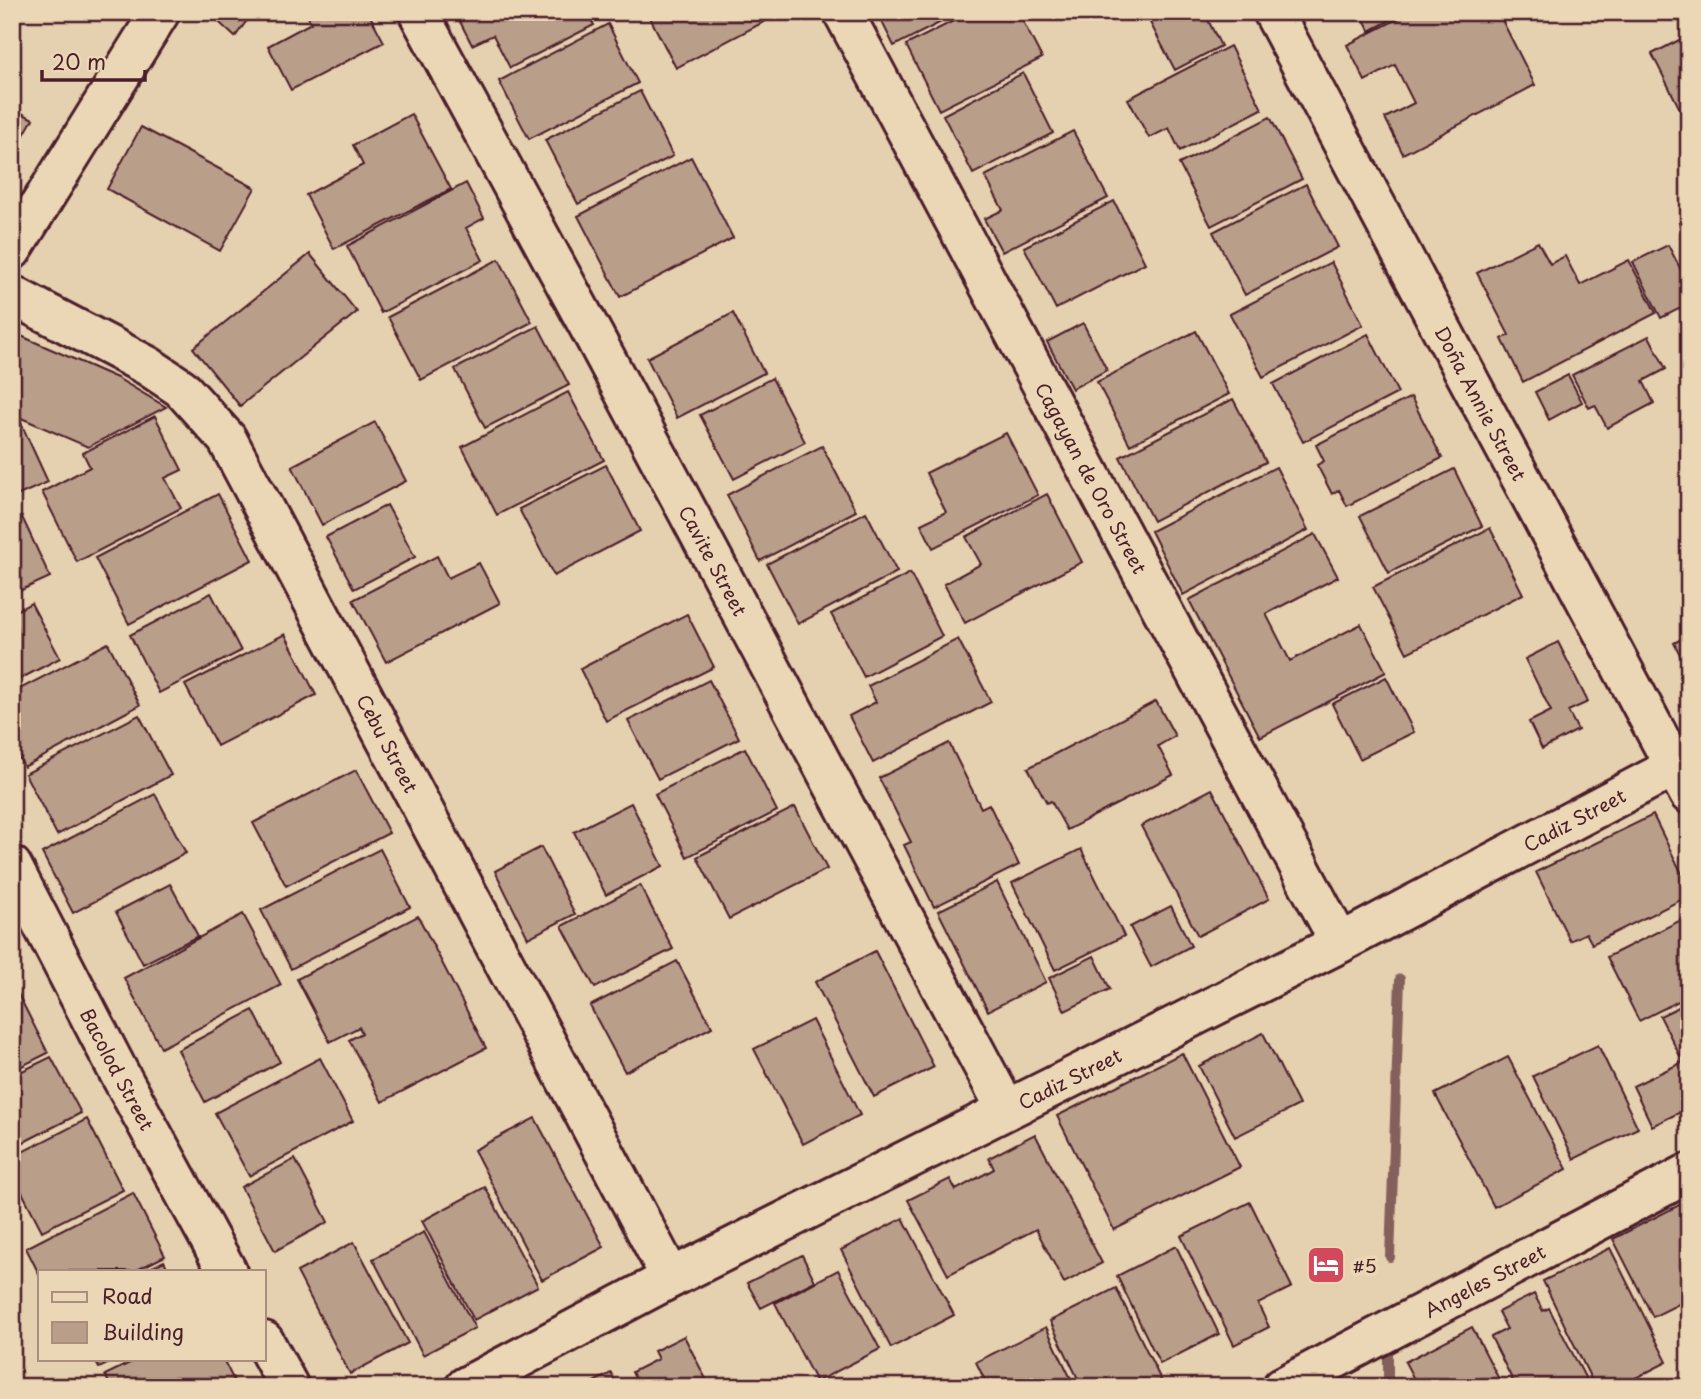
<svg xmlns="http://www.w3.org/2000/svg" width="1701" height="1399" font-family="'Playpen Sans',sans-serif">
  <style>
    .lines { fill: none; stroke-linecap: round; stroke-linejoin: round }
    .stream { stroke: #84605c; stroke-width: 10 }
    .building { fill: #b99e8a; stroke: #4a1f2b; stroke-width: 2 }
    .minor-casing { stroke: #4a1f2b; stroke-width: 44 }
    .minor { stroke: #ebd7b5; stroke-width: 38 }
    .labels { text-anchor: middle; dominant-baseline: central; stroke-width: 7; stroke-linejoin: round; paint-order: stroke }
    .street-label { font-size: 19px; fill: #4a1f2b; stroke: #ebd7b5 }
    .poi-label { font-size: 19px; fill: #4a1f2b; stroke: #ebd7b5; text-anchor: start }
  </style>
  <rect width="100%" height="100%" fill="#e5d0af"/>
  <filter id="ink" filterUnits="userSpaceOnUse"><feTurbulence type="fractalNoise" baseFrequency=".0143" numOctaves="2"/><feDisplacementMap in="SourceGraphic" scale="14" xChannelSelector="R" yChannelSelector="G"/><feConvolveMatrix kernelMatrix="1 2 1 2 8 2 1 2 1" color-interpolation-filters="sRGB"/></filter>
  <g filter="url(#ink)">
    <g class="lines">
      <!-- stream -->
      <path class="stream" d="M1390,1257L1400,979
        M1388,1387V1350"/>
    </g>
    <!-- building -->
    <path class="building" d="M208,12H253L235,37Z
      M306,12H368L384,42L291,90L268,46L311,23Z
      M455,12H587L594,25L510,68L493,35L472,45Z
      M647,12H776L777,15L676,68Z
      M877,12H961L894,46Z
      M971,12H1018L1042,58L939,110L906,45Z
      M1204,12L1221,46L1175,70L1145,13Z
      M1360,12H1405L1370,31Z
      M1411,12H1498L1535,85L1403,154L1385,118L1414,103L1395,65L1365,81L1347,45Z
      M608,24L638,83L529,139L499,81Z
      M1689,35V117L1685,119L1652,54Z
      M1230,46L1262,109L1180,151L1169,128L1149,138L1128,99Z
      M1023,73L1053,133L973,174L943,115Z
      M640,91L673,156L578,204L545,140Z
      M12,108L33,119L12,156Z
      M411,114L451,189L334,249L306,195L363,165L353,145Z
      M1270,117L1302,179L1211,226L1179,164Z
      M141,127L255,188L220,251L107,189Z
      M1073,131L1108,198L1002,252L984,219L1003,210L985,176Z
      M691,157L733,238L620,297L578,216Z
      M466,183L484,218L466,228L483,260L381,313L347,246Z
      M1306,184L1338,247L1245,295L1213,232Z
      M1114,201L1145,263L1056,309L1024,247Z
      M1689,218V241L1679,223Z
      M1538,242L1550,264L1565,256L1580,285L1629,260L1656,313L1523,382L1502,339L1509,335L1477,273Z
      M1668,245L1689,285V304L1661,318L1633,262Z
      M310,254L357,312L240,406L193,348Z
      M499,259L532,322L421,380L388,317Z
      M1331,262L1363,325L1263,377L1230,314Z
      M733,313L764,373L677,418L647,358Z
      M1083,323L1107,370L1072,389L1047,342Z
      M538,326L569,385L485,428L455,369Z
      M1196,331L1229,394L1130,445L1097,382Z
      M12,332L117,378L166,407L88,447L12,414Z
      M1368,334L1398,393L1303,442L1273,384Z
      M1649,336L1666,369L1643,381L1654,403L1607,428L1595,405L1589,408L1572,375Z
      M1568,375L1582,402L1549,420L1535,392Z
      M772,378L805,442L734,479L700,415Z
      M568,392L604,460L497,515L462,447Z
      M1411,397L1442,458L1347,506L1339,490L1332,494L1317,465L1324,461L1316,445Z
      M1233,399L1266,462L1153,521L1120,457Z
      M155,416L182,470L165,478L181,508L77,562L42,492L90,467L83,453Z
      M20,421L48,482L12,498V425Z
      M375,422L406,481L322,525L292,466Z
      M1006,433L1038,495L933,548L921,524L946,512L926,473Z
      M822,446L856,511L760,561L727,495Z
      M606,465L640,531L554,576L519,509Z
      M1276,467L1308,530L1183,595L1151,531Z
      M1454,469L1482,526L1389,573L1360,516Z
      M218,494L252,560L129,624L95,558Z
      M1047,494L1082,562L965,623L944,584L981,564L966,537Z
      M387,505L415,557L354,589L326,537Z
      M866,512L897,572L798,624L767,564Z
      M22,517L50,577L13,594L12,521Z
      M1490,528L1523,594L1407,653L1373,587Z
      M1315,534L1338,577L1266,614L1290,661L1361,624L1386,672L1260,737L1189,600Z
      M437,556L448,578L479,563L500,603L386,662L353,600Z
      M910,573L942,636L864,677L831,614Z
      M211,593L241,651L159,693L130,635Z
      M1689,600V623L1679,605Z
      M31,603L60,658L12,683V613Z
      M687,614L714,667L606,721L580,669Z
      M285,634L316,695L217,746L185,685Z
      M1689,635V672L1674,643Z
      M958,639L991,702L873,763L849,716L876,702L868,686Z
      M1558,642L1588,702L1568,711L1578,730L1542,749L1529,722L1551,711L1525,659Z
      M108,643L140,705L24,767L12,745V693Z
      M1386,677L1414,732L1360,759L1332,704Z
      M709,680L739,738L658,779L628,721Z
      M1156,701L1175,736L1158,746L1173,775L1067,830L1051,801L1047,803L1028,768Z
      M139,715L171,775L57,835L25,774Z
      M949,743L981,808L989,804L1019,865L934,907L904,845L911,842L879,778Z
      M745,748L777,811L687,857L655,794Z
      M356,770L389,833L286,886L253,823Z
      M1212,789L1269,899L1198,936L1141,826Z
      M155,794L186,853L73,913L42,853Z
      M631,803L663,866L606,895L574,832Z
      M795,807L827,869L729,919L697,857Z
      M1653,815L1689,888V896L1592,944L1586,933L1570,941L1536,872Z
      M541,847L575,914L528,938L495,871Z
      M380,849L410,907L291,969L261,910Z
      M1081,849L1124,936L1055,970L1012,883Z
      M997,882L1046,982L988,1011L938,911Z
      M170,884L198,936L143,964L116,912Z
      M640,885L673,949L595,988L562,926Z
      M1171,906L1191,946L1151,967L1130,927Z
      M243,914L281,985L161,1048L124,978Z
      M418,916L486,1048L382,1102L349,1040L362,1033L359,1027L330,1042L297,979Z
      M1689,916V996L1639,1021L1607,957Z
      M875,951L934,1067L874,1097L815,982Z
      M1094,956L1110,989L1065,1011L1049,978Z
      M677,961L712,1027L625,1072L590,1006Z
      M15,988L48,1053L12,1071V989Z
      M1689,1002V1108L1652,1126L1633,1086L1683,1062L1660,1016Z
      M253,1010L280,1062L205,1102L178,1050Z
      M812,1020L860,1115L803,1144L754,1049Z
      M1263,1033L1299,1105L1235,1137L1199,1066Z
      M1598,1045L1638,1128L1574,1159L1533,1076Z
      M1182,1053L1240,1167L1114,1230L1057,1116Z
      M51,1057L81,1113L12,1148V1076Z
      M1508,1057L1567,1169L1494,1207L1435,1094Z
      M320,1058L353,1121L249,1176L215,1113Z
      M535,1118L604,1247L542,1280L474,1150Z
      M87,1119L123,1190L42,1231L12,1173V1157Z
      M1035,1134L1102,1263L1064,1283L1036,1229L948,1275L908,1200L950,1179L956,1190L994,1169L989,1158Z
      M295,1159L328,1222L275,1251L241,1187Z
      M485,1187L538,1286L474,1320L422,1221Z
      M133,1193L165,1256L135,1271H40V1276L26,1248Z
      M1250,1202L1292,1287L1258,1304L1269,1327L1234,1345L1181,1236Z
      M1681,1204L1689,1220V1299L1653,1317L1613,1239Z
      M903,1218L954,1315L891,1348L841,1250Z
      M424,1232L475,1328L423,1355L373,1259Z
      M354,1242L408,1343L350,1374L297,1272Z
      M1176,1246L1219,1334L1160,1364L1117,1276Z
      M1610,1248L1667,1362L1618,1387H1595L1543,1281Z
      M802,1255L815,1281L761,1308L747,1283Z
      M164,1261L169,1271H144Z
      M838,1270L880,1349L816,1382L775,1303Z
      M1116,1288L1162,1382L1152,1387H1082L1050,1321Z
      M1534,1294L1543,1311L1549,1308L1589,1385L1516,1387L1491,1337L1507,1329L1498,1312Z
      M1046,1327L1075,1387H988L976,1362Z
      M1472,1327L1503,1387H1418L1405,1362Z
      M684,1336L710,1387H639L632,1372L658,1359L654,1351Z
      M94,1359H118L99,1368Z
      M138,1359H223L237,1387H111L105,1375Z
      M611,1373L618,1387H584Z"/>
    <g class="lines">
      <!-- minor casing -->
      <g class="minor-casing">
        <g id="minor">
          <path id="s1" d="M418,12L595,338L1006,1109"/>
          <path id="s2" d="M843,12L1340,943"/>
          <path id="s3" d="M1273,12L1689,794"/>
          <path d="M12,250L160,12"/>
          <path id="s4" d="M12,295L148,366L181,388L227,439L671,1278"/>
          <path id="s5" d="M12,866L118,1071L227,1271"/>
          <path d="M264,1341L289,1387"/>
          <path id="s6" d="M465,1387L671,1278L1340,943L1674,767"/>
          <path id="s7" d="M1282,1387L1689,1173"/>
        </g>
      </g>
      <!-- minor -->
      <use href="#minor" class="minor"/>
    </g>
  </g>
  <!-- icons -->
  <defs>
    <g id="hotel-square" transform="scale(2.0125)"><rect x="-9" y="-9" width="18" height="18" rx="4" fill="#d1495b" stroke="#ebd7b5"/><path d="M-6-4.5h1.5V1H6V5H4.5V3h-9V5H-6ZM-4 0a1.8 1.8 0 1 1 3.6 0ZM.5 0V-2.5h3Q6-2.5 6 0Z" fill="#fff"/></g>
  </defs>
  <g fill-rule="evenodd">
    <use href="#hotel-square" x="1326" y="1265"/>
  </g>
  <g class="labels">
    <!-- street labels -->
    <g class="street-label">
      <text stroke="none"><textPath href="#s3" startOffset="443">Doña Annie Street</textPath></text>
      <text stroke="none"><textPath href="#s2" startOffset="528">Cagayan de Oro Street</textPath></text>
      <text stroke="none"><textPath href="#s1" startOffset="623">Cavite Street</textPath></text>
      <text stroke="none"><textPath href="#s4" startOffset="606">Cebu Street</textPath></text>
      <text stroke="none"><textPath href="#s6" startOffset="1246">Cadiz Street</textPath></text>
      <text stroke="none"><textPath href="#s5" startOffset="229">Bacolod Street</textPath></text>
      <text stroke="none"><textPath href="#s6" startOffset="679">Cadiz Street</textPath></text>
      <text stroke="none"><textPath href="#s7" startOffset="229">Angeles Street</textPath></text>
    </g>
    <!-- poi labels -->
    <g class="poi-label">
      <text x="1353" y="1265">#5</text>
    </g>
  </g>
  <!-- margin -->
  <rect width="1701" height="1399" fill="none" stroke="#ebd7b5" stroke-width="42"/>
  <rect x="21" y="21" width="1659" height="1357" fill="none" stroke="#4a1f2b" stroke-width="2.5" filter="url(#ink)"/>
  <!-- legend -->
  <rect x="38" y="1270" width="228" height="91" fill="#ebd7b5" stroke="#ab8d7e" stroke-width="2"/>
  <rect x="52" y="1292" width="35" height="10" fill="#ebd7b5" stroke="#ab8d7e" stroke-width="2"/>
  <text x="102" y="1304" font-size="21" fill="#4a1f2b">Road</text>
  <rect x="52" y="1322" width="35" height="21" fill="#b99e8a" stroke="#ab8d7e" stroke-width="2"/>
  <text x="102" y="1340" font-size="21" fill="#4a1f2b">Building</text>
  <!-- scale -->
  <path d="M42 70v10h103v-10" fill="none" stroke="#4a1f2b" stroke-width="3.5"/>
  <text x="52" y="70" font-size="21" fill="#4a1f2b" stroke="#ebd7b5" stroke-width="5" paint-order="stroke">20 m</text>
</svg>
